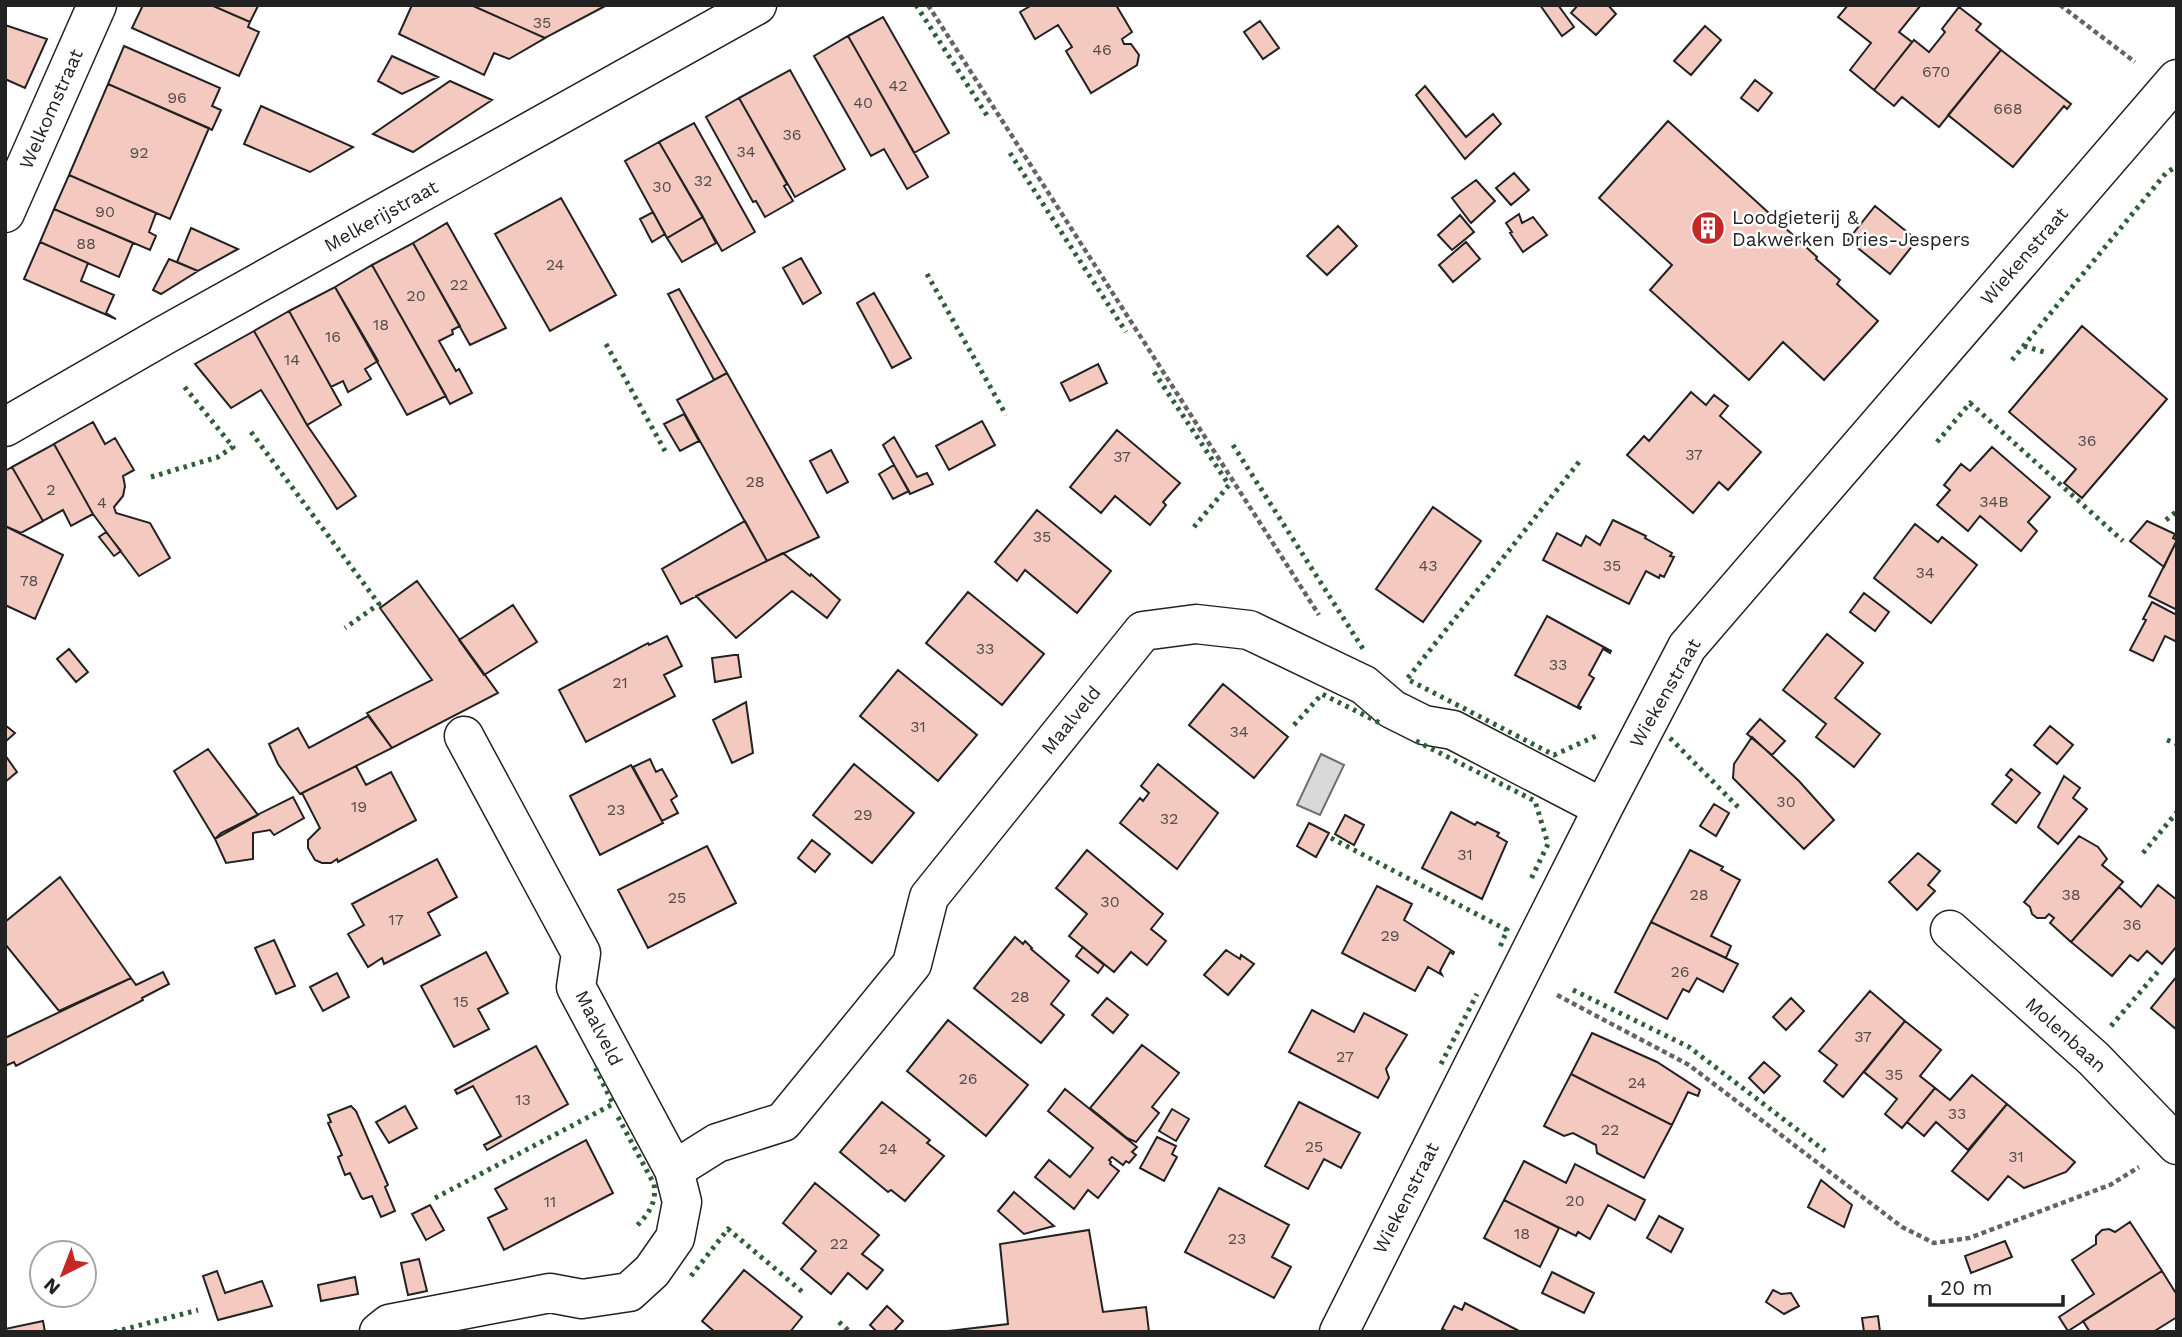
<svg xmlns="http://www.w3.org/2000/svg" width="2182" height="1337" font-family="'Work Sans',sans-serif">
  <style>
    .water { fill: #d9d9d9; stroke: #6f6f6f; stroke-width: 2 }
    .building { fill: #f3c9c0; stroke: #222; stroke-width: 2 }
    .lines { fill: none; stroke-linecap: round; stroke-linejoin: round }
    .street-casing { stroke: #222; stroke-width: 41 }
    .secondary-casing { stroke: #222; stroke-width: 41 }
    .path { stroke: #646464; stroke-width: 4.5; stroke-dasharray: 5 3.5; stroke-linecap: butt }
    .street { stroke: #fff; stroke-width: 38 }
    .secondary { stroke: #fff; stroke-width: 38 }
    .hedge { stroke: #2f5e38; stroke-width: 5; stroke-dasharray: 3.5 5; stroke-linecap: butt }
    .labels { text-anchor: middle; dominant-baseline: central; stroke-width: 5; stroke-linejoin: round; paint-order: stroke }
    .number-label { font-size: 16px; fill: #564c4a }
    .street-label { font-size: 19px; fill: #222; stroke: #fff }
    .poi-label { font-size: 19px; fill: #222; stroke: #fff; text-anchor: start }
  </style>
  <rect width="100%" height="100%" fill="#fff"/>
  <!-- water -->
  <path class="water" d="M1321,754L1344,765L1320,815L1297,805Z"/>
  <!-- building -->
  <path class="building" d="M143,5H211L250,22L248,27L259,32L239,76L132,28Z
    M211,5H256L258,6L250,22Z
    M412,5H471L545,38L509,59L494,53L484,75L399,34Z
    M471,5H607L545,38Z
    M1032,5H1116L1132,32L1122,39L1124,44H1131L1139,55L1137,65L1091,93L1066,51L1072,47L1058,25L1035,39L1020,12Z
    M1540,5H1558L1574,27L1562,36Z
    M1578,5H1608L1616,14L1596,35L1571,13Z
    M1848,5H1921L1899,32L1912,42L1874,90L1850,70L1871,43L1838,17Z
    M1959,7L1981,24L1976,30L2001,50L1939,127L1902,97L1894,106L1874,90L1914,40L1929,52L1945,32L1942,29Z
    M883,17L949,133L914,153L848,36Z
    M1260,21L1279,48L1263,59L1244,32Z
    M5,25L47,39L25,88L5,79Z
    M1705,26L1721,40L1691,75L1674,61Z
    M848,36L928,177L907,189L884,149L871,156L814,56Z
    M124,46L220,88L212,106L221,110L212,130L108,84Z
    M2001,50L2071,104L2067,109L2064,106L2013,167L1948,115Z
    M392,56L438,77L402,94L378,81Z
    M790,70L845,169L795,197L739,98Z
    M1755,80L1772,93L1758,111L1741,98Z
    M450,81L492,100L413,152L373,134Z
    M108,84L209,128L170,219L69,175Z
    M1425,86L1466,137L1493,114L1501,124L1465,159L1416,95Z
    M739,98L787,184L784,186L793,201L765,217L756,201L753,202L706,117Z
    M261,106L353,147L310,172L244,144Z
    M1668,121L1817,257L1816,259L1840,280L1837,284L1878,321L1824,380L1783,342L1749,380L1650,290L1672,265L1599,198Z
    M694,123L755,232L722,251L659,142Z
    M659,142L703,217L667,238L625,161Z
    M1514,173L1529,190L1511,205L1496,188Z
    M69,175L156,213L149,232L156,236L150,250L54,209Z
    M1476,180L1495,201L1471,223L1452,198Z
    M561,198L616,295L550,331L495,234Z
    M1875,206L1917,240L1890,274L1848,240Z
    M54,209L133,243L119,277L40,242Z
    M653,212L665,234L652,242L640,219Z
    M1519,214L1522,223L1533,217L1547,235L1523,252L1510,233L1512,232L1506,223Z
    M1460,215L1474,232L1452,250L1438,235Z
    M703,217L716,243L682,262L667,238Z
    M447,223L506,328L470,345L413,243Z
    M1338,226L1357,246L1327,275L1307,256Z
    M191,228L238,249L198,271L177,262Z
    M40,242L88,263L81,281L114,295L106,313L116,319L24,279Z
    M1466,242L1480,259L1453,282L1439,265Z
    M413,243L460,326L452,330L453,334L439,341L456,371L459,369L472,393L450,404L372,265Z
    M801,258L821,293L803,304L783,268Z
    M169,259L198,271L161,294L153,290Z
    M372,265L446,396L407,415L335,287Z
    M335,287L378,361L365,369L371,379L348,392L343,381L331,387L289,311Z
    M679,289L727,373L714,380L668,294Z
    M874,293L911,358L892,368L857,303Z
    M289,311L341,405L307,425L254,331Z
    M2082,326L2167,399L2082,498L2064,483L2076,469L2009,412Z
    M254,331L307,425L356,496L337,509L261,390L231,408L195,364Z
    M1098,364L1107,383L1070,401L1061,383Z
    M727,373L819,537L767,561L677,400Z
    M1691,392L1706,405L1714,395L1728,406L1720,416L1761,452L1728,490L1719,482L1693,513L1627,455L1644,436L1649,441Z
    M684,414L699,441L680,451L664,424Z
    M982,421L995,445L949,470L936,446Z
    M93,422L105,444L115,438L134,470L123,476L125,486L123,496L114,507L116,513L150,523L170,558L139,576L93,514L54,444Z
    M1117,430L1180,483L1163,502L1166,505L1150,525L1115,496L1101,513L1070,487Z
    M894,437L917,477L927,473L933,484L910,494L883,445Z
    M54,444L93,514L71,526L63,510L43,521L12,467Z
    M1992,447L2050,497L2028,522L2037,531L2021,551L1980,516L1968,531L1937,505L1950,490L1944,485L1961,464L1970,471Z
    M831,450L848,482L827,493L810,461Z
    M894,465L909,491L893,499L879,474Z
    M12,467L43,521L21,533L5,526V471Z
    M1433,507L1481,541L1423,622L1376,589Z
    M1037,510L1111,571L1077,613L1025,570L1017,581L995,562Z
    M1613,520L1646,536L1645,538L1672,553L1670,556L1674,557L1664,577L1660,575L1659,578L1646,571L1629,604L1543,560L1557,533L1581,546L1586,536L1600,545Z
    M745,521L767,561L681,604L662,569Z
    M2147,521L2175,534L2173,538L2177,540L2164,567L2130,541Z
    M1915,524L1938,542L1942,537L1977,565L1931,623L1874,578Z
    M5,526L63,555L35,619L5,605Z
    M106,532L121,551L114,556L99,537Z
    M2177,540V610L2149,596Z
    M783,553L810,576L811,574L840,600L827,618L792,591L736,638L696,596Z
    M417,581L498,693L392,748L367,713L432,680L380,608Z
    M968,592L1044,654L1002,705L926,643Z
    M1864,593L1889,612L1875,631L1850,612Z
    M2152,602L2177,615V642L2165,636L2153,661L2130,650L2146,620L2143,619Z
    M513,605L537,642L484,675L459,640Z
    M1547,616L1611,651L1610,653L1603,649L1589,675L1594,678L1578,706L1581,707L1580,709L1515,675Z
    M1827,634L1863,663L1835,698L1880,734L1854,767L1816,737L1826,724L1783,690Z
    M667,636L682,666L664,675L675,696L586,742L559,690L648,643L649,645Z
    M69,649L88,672L76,682L57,659Z
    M734,655H738L741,677L715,682L712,658Z
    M898,670L977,735L938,781L860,716Z
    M1223,684L1288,737L1254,778L1189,725Z
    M746,702L753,753L732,763L713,720Z
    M368,716L392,748L300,794L278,764L269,744L298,728L309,748Z
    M1760,719L1785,741L1772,755L1747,734Z
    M5,725L15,733L5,742Z
    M2050,726L2073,745L2057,764L2034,745Z
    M1752,737L1799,781L1834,820L1804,849L1733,778L1734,764Z
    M208,749L258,815L215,839L174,771Z
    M5,755L17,772L5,782Z
    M650,759L656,772L662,769L677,796L671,800L678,813L662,821L633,767Z
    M854,764L914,813L872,863L813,815Z
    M1158,764L1218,813L1177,869L1120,823L1140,798L1143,801L1149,793L1141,786Z
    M631,765L663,823L600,855L570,796Z
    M356,766L366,785L391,772L416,820L338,862L337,859L331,863H322L315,860L308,848V840L320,828L302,793Z
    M2011,769L2040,793L2016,823L1992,804L2012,780L2006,775Z
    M2064,776L2080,788L2073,798L2087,809L2058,844L2038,827Z
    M293,797L304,818L274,835L270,830L253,833V859L226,863L215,839L221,833Z
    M1714,804L1729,813L1716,836L1700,826Z
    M1451,812L1475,825L1477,822L1499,833L1497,836L1507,842L1482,899L1422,868Z
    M1345,815L1364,825L1354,845L1335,834Z
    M1309,823L1329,833L1316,857L1297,846Z
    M2079,836L2098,847L2107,859L2102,865L2123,882L2071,942L2050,923L2054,918L2049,914L2045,918H2037L2032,914L2030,907L2024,902Z
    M812,840L830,854L815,872L798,858Z
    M707,846L736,903L648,948L618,890Z
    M1087,850L1163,914L1151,929L1166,941L1147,965L1131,952L1114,972L1069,936L1087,914L1056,888Z
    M1690,850L1723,867L1721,870L1740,880L1711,936L1731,946L1726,958L1651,922Z
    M1918,853L1940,871L1928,885L1935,891L1917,910L1889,882Z
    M437,859L457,897L428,913L440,935L384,964L382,958L368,967L348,934L364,925L352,904Z
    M60,877L131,978L59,1011L5,944V922Z
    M2158,885L2177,900V946L2162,964L2147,951L2138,961L2130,955L2112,976L2071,942L2119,887L2141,907Z
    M1377,886L1412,904L1404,920L1454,952L1453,954L1450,952L1440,971L1442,975L1428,967L1415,991L1342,953Z
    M1651,922L1738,964L1723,992L1697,978L1689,992L1683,989L1667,1019L1615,992Z
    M1015,937L1023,944L1025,941L1032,948L1031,949L1069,981L1051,1004L1064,1015L1041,1043L974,988Z
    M274,940L295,986L276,994L255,948Z
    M1083,947L1104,965L1098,973L1076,956Z
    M1226,950L1240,959L1241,955L1254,964L1228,995L1204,975Z
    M486,952L508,993L478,1009L489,1029L454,1047L421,986Z
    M163,972L169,984L142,998L143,1000L16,1066L14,1062L5,1066V1038L131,978L136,985Z
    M337,973L349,997L323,1011L310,987Z
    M2177,976V1030L2151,1008Z
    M1870,991L1905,1021L1843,1097L1824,1081L1837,1065L1819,1051Z
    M1107,998L1128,1015L1113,1033L1092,1015Z
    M1791,998L1804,1011L1786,1030L1773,1017Z
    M1312,1010L1354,1032L1364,1013L1407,1035L1386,1069L1389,1078L1378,1098L1289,1052Z
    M948,1020L1028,1085L986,1136L907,1071Z
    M1905,1021L1941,1050L1920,1076L1935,1088L1902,1128L1885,1114L1897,1099L1864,1072Z
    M1592,1033L1657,1062L1700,1090L1698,1096L1688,1092L1672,1125L1571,1074Z
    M1142,1045L1179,1073L1152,1107L1159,1113L1136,1142L1127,1138L1090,1108Z
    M536,1046L568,1104L487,1150L484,1145L501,1136L473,1086L457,1094L455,1090Z
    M1764,1062L1780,1076L1764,1093L1749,1078Z
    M1571,1074L1672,1125L1644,1178L1597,1153L1596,1145L1573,1133L1564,1136L1544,1126Z
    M1972,1075L2007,1104L1968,1150L1936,1122L1924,1136L1907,1122L1935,1088L1950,1100Z
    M1065,1089L1137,1147L1132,1152L1136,1155L1129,1163L1126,1161L1123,1165L1112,1157L1109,1160L1111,1162L1110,1164L1119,1171L1098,1198L1088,1190L1074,1209L1035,1177L1049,1160L1070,1177L1093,1148L1048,1111Z
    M882,1102L930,1140L927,1143L944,1156L905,1201L891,1190L888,1192L840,1152Z
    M1299,1102L1360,1133L1341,1168L1324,1159L1308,1189L1265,1166Z
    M2007,1104L2075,1162L2066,1172L2024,1188L2008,1176L1988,1200L1952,1171Z
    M351,1106L356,1111L388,1185L385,1187L395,1211L381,1217L372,1196L363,1199L361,1197L350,1173L345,1175L338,1157L342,1155L328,1123L331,1122L328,1115Z
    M405,1106L417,1128L389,1143L376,1122Z
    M1172,1109L1189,1119L1176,1141L1159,1131Z
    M1157,1137L1176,1146L1172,1154L1177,1157L1164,1181L1140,1168Z
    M586,1140L613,1193L504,1250L488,1218L507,1209L495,1189Z
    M1524,1161L1566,1183L1575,1164L1645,1200L1635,1220L1608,1205L1590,1239L1578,1232L1576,1236L1504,1200Z
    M1821,1180L1852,1205L1844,1227L1808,1207Z
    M815,1183L879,1235L862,1254L883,1270L867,1289L848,1273L831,1294L801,1269L816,1251L783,1223Z
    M1219,1188L1289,1225L1272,1257L1291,1267L1274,1298L1185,1252Z
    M1014,1192L1054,1226L1024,1234L998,1211Z
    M1504,1200L1559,1228L1540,1267L1484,1238Z
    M430,1205L444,1230L426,1240L412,1214Z
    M1659,1216L1683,1229L1671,1252L1647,1238Z
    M2130,1222L2162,1271L2068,1331L2059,1317L2094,1294L2072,1260L2096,1244V1236L2102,1230L2109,1229L2115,1232Z
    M1089,1230L1103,1312L1146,1307L1149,1332H940L1008,1324L1000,1244Z
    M2005,1241L2012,1257L1971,1273L1965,1256Z
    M419,1259L427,1291L408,1295L401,1263Z
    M744,1270L802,1317L790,1332H715L702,1321Z
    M217,1271L225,1293L262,1281L272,1306L218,1320L203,1276Z
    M2162,1271L2177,1295V1317L2153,1332H2090L2083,1321Z
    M1552,1272L1594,1293L1584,1313L1542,1293Z
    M355,1277L358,1294L321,1301L318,1285Z
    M1773,1290L1781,1294L1791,1293L1799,1306L1784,1314L1766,1302Z
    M1465,1303L1521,1332H1448L1442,1329L1454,1306L1462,1310Z
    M887,1306L903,1321L893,1332H877L870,1325Z
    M1878,1316L1880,1332H1864L1862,1318Z
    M43,1321L45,1332H5V1329Z"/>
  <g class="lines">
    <!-- street casing -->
    <g class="street-casing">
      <path id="street" d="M5,427L163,336L757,5
        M1950,930L2094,1059L2177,1145
        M674,1170L717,1143L783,1122L912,964L929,897L1143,631L1196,624L1249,630L1364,685L1392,709L1424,725L1453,730L1603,808
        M379,1332L389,1324L550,1293L582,1299L629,1292L652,1271L675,1238L682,1202L674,1170L576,987L581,953L464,736
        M1339,1332L1603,808L1687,647L2177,79"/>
    </g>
    <!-- secondary casing -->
    <g class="secondary-casing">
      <path id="secondary" d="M5,213L97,5"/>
    </g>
    <!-- path -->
    <path class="path" d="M928,5L1319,615
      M2060,5L2135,62
      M1557,995L1689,1065L1902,1227L1934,1243L1969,1238L2110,1185L2139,1167"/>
    <!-- street -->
    <use href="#street" class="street"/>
    <!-- secondary -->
    <use href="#secondary" class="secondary"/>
    <!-- hedge -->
    <path class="hedge" d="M916,5L988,117
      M1010,153L1126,332
      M927,274L1006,415
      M606,344L665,451
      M2024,346L2047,353
      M2012,360L2166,173L2177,166
      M1154,372L1229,485L1194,527
      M251,432L379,604L345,628
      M1937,442L1970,403L2123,541
      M1233,445L1365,652
      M1579,462L1407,679L1554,755L1596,736
      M151,477L218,457L233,447L183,385
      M2166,520L2177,511
      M1294,725L1322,694L1382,724
      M1670,738L1739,808
      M2167,740L2177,744
      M1416,741L1535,801L1548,844L1531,879
      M1331,838L1507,930L1500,947
      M2143,853L2177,812
      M1573,990L1689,1047L1825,1151
      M2111,1026L2160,969
      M1441,1064L1477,994
      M618,1117L654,1184C657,1205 647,1215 634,1229
      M435,1198L613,1104L595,1067
      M691,1276L728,1229L805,1294
      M839,1322L850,1332
      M114,1332L198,1310"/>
  </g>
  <!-- icons -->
  <defs>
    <g id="building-disc" transform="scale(1.75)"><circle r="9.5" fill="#c62828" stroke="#fff"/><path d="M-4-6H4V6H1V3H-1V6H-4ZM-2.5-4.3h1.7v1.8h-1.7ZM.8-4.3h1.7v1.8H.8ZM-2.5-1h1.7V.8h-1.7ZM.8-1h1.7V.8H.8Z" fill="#fff"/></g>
  </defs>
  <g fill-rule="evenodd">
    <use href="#building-disc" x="1708" y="228"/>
  </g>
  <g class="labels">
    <!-- number labels -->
    <g class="number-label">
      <text x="542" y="22">35</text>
      <text x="1102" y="49">46</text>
      <text x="1936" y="71">670</text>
      <text x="898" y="85">42</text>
      <text x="177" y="97">96</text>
      <text x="863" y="102">40</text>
      <text x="2008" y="108">668</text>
      <text x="792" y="134">36</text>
      <text x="746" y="151">34</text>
      <text x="139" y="152">92</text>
      <text x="703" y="180">32</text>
      <text x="662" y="186">30</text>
      <text x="105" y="211">90</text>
      <text x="86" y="243">88</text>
      <text x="555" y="264">24</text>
      <text x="459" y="284">22</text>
      <text x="416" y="295">20</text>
      <text x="381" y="324">18</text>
      <text x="333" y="336">16</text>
      <text x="292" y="359">14</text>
      <text x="2087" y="440">36</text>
      <text x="1694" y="454">37</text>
      <text x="1122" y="456">37</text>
      <text x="755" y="481">28</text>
      <text x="51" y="489">2</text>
      <text x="1994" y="501">34B</text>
      <text x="102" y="502">4</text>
      <text x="1042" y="536">35</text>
      <text x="1428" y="565">43</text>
      <text x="1612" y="565">35</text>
      <text x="1925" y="572">34</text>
      <text x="29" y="580">78</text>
      <text x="985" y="648">33</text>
      <text x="1558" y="664">33</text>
      <text x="620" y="682">21</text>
      <text x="918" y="726">31</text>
      <text x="1239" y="731">34</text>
      <text x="1786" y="801">30</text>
      <text x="359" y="806">19</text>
      <text x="616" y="809">23</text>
      <text x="863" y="814">29</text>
      <text x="1169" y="818">32</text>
      <text x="1465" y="854">31</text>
      <text x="1699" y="894">28</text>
      <text x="2071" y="894">38</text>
      <text x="677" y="897">25</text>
      <text x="1110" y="901">30</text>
      <text x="396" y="919">17</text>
      <text x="2132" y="924">36</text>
      <text x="1390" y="935">29</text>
      <text x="1680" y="971">26</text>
      <text x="1020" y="996">28</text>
      <text x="461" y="1001">15</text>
      <text x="1863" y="1036">37</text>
      <text x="1345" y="1056">27</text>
      <text x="1894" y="1074">35</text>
      <text x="968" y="1078">26</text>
      <text x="1637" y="1082">24</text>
      <text x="523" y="1099">13</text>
      <text x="1957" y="1113">33</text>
      <text x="1610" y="1129">22</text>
      <text x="1314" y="1146">25</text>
      <text x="888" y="1148">24</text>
      <text x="2016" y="1156">31</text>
      <text x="1575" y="1200">20</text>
      <text x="550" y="1201">11</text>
      <text x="1522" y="1233">18</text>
      <text x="1237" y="1238">23</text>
      <text x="839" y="1243">22</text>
    </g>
    <!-- street labels -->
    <g class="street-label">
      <text transform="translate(51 109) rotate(-66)">Welkomstraat</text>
      <text transform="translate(381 216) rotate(-29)">Melkerijstraat</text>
      <text transform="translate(2024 256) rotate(-49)">Wiekenstraat</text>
      <text transform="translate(1665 693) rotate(-60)">Wiekenstraat</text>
      <text transform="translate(1071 720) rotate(-51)">Maalveld</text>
      <text transform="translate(599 1028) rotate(63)">Maalveld</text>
      <text transform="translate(2066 1035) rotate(42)">Molenbaan</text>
      <text transform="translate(1406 1198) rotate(-63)">Wiekenstraat</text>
    </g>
    <!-- poi labels -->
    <g class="poi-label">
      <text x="1732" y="217">Loodgieterij &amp;<tspan x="1732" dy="22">Dakwerken Dries-Jespers</tspan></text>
    </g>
  </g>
  <!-- border -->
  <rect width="2182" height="1337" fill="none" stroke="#222222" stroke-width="14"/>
  <!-- north arrow -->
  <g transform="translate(63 1274) rotate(222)"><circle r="33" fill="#ffffff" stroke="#a7a7a7" stroke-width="2"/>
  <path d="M0-5L12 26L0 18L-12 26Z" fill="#c62828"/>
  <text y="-10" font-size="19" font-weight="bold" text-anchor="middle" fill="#222222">N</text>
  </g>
  <!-- scale -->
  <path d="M1930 1295v10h133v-10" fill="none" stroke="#222222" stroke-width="3.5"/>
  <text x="1940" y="1295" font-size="21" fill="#222222" stroke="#ffffff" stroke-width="5" paint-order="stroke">20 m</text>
</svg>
